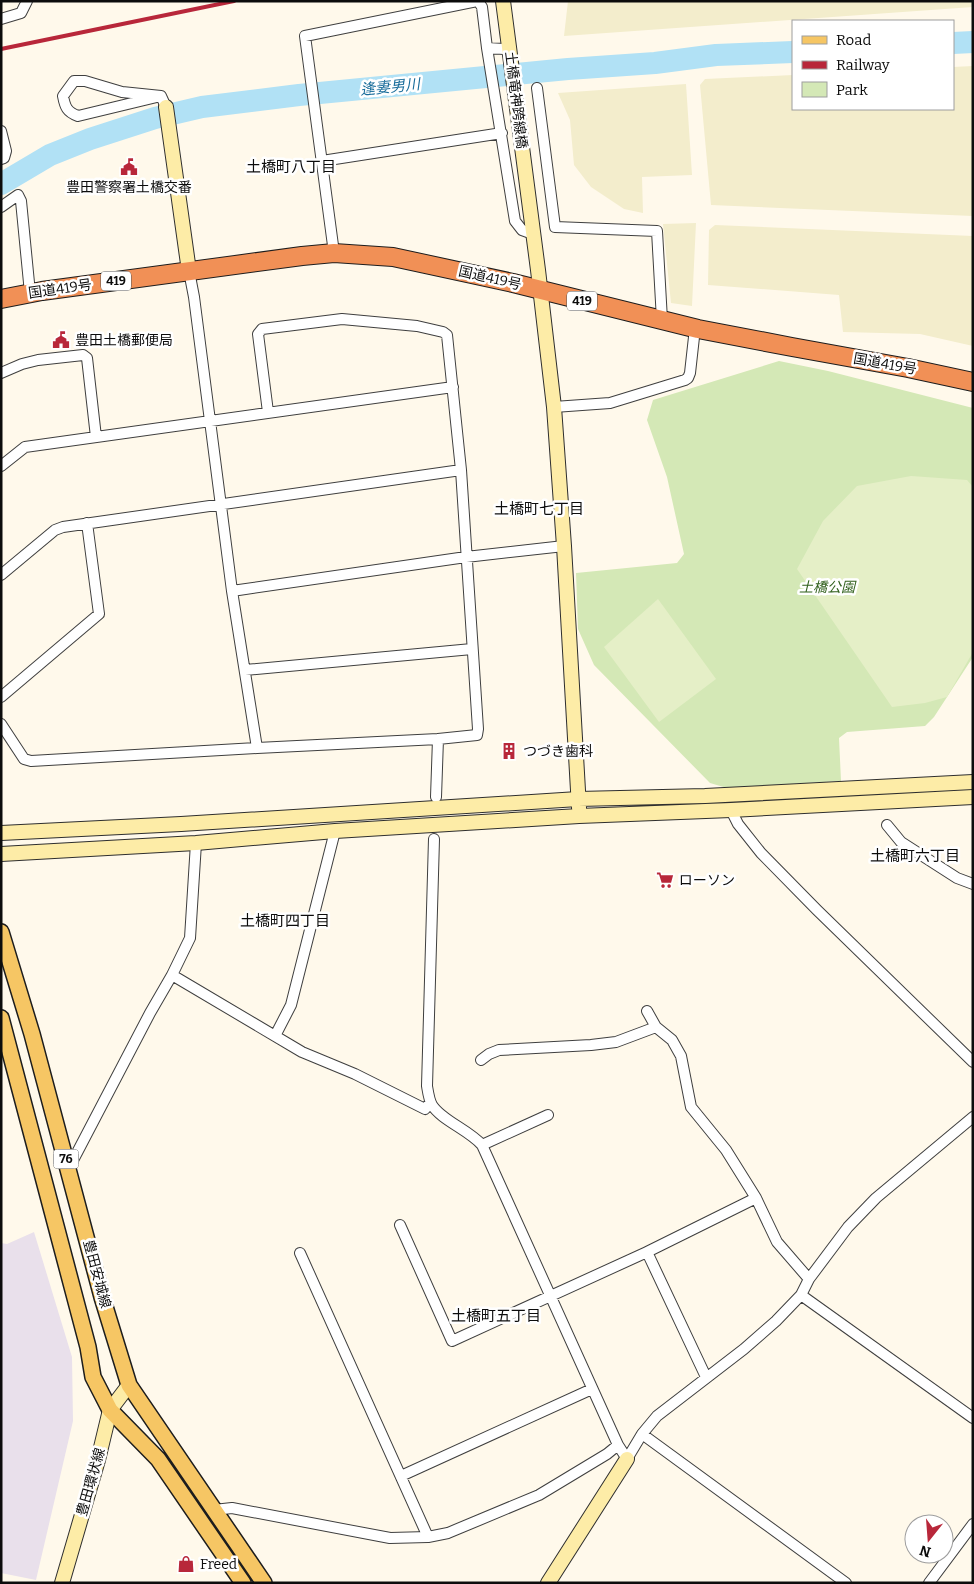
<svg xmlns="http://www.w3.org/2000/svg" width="974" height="1584" font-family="Bitter,'Noto Sans JP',serif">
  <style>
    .industrial { fill: #e9e0eb }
    .farmland { fill: #f3edcc }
    .green { fill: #d4e8b6 }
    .pitch { fill: #e5efc7 }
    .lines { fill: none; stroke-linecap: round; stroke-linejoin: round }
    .river { stroke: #b1e1f5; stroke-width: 22 }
    .street-casing { stroke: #3f3f3f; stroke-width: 12 }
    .secondary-casing { stroke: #2e2e2e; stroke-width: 16 }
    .primary-casing { stroke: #1d1d1d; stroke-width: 18 }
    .highway-casing { stroke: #1d1d1d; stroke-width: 20 }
    .street { stroke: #fff; stroke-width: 10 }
    .secondary { stroke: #fdeca7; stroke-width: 14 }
    .primary { stroke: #f6c664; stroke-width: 15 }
    .highway { stroke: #f19056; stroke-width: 18 }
    .rail { stroke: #b8273a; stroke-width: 4 }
    .labels { text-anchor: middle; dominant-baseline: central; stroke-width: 5; stroke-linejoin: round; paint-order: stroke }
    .shield { fill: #fff; stroke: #555; stroke-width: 1 }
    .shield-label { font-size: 12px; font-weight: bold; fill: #0c0c0c }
    .street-label { font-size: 14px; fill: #0c0c0c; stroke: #fff }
    .poi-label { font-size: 14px; fill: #0c0c0c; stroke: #fff; text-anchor: start }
    .park-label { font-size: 14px; font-style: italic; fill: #32611e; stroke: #fff }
    .water-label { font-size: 15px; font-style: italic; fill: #186c9a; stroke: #fff }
    .neighbourhood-label { font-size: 15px; fill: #0c0c0c; stroke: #fff }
  </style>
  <rect width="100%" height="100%" fill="#fff9eb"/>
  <!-- industrial -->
  <path class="industrial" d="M34,1232L72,1357L73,1421L36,1580L1,1573V1243L7,1244Z"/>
  <!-- farmland -->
  <path class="farmland" d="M568,1H973V7L564,36Z
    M973,66V216L711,205L700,85L705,79L793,75V109H953V67Z
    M686,84L692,175L642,177L643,213L624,209L591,187L574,165L570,120L558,93Z
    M696,223L692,306L671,303L663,224Z
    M715,225L973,236V346L920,334L843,332L839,295L708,285L709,230Z"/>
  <!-- green -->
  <path class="green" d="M779,361L828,371L973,408V657L934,717L925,726L847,732L839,738L841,781L727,788L710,783L594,665L578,629L576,573L677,563L684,554L667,477L647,420L653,400Z"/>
  <!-- pitch -->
  <path class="pitch" d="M911,476L967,480L973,487V652L947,697L925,703L892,707L797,569L823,521L857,486Z
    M658,599L716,679L659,722L604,647Z"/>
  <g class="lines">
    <!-- river -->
    <path class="river" d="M953,43L973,42
      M1,184L50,155L90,139L155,118L202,107L299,95L568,69L655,63L716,55L793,52"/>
    <!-- street casing -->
    <g class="street-casing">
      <path id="street" d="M478,1L482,7L487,48L504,49
        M1,19L21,13L27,1
        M487,48L515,221L522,230L533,234
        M537,88L555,227L657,231L662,320
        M161,96L122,92L85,81H74L63,96C65,107 67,112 78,116L161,96L166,107
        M1,131L6,151L4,158L1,159
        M322,161L502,133
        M1,207L18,195L21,201L30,293
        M334,253L305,36L477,1
        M189,271L194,297L232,591L257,748L438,739L436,797
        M1,373L22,364L38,360L83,355L87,358L96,437
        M554,407L610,403L685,380L688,378L690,373L695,328
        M268,412L258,334L262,329L342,319L417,326L443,332L447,335L461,470L478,729L477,735L438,739
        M1,466L25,447L453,387
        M1,575L55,530L63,527L461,470
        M232,591L466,557L564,546
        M245,670L472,649
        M1,697L99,614L87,523
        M1,724L24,759L31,761L257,748
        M731,810L738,824L761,853L817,910L973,1062
        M887,825L901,842L957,878L973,884
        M434,839L427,1086C428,1092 429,1100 432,1105C441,1120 469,1130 482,1145L618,1445L627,1459L642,1434L657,1416L744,1349L776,1321L801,1295L809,1279L848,1227L876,1198L973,1117
        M172,975L190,938L196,843
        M647,1011L656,1027L672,1040L681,1056L691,1107L726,1150L756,1198
        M275,1036L291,1005L335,831
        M481,1060L489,1054L499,1050L591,1045L616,1042L656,1027
        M482,1145L548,1115
        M69,1168L150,1013L172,975L302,1052L355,1074L425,1109L430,1103
        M400,1225L452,1341L647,1252L706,1377
        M647,1252L756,1198L777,1242L809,1279
        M300,1253L428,1537
        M801,1295L973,1418
        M642,1434L846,1583
        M401,1476L592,1389
        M214,1510L232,1508L390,1538L428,1537L448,1533L539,1495L607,1454L618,1445
        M929,1583L973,1524"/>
    </g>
    <!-- secondary casing -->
    <g class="secondary-casing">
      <path id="secondary" d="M503,1L538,270L554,407L564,546L579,808
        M166,107L189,271
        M1,833L181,824L578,799L705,796L973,782
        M1,854L196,843L335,831L579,816L731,810L973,797
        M62,1583L98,1460L110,1410L129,1385
        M548,1583L627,1459"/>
    </g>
    <!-- primary casing -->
    <g class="primary-casing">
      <path id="primary" d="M1,932L32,1034L102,1297L129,1385L264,1583
        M1,1018L88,1347L93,1377L110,1410L158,1459L243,1583"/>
    </g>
    <!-- highway casing -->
    <g class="highway-casing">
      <path id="highway" d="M1,299L42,291L302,256L334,253L393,257L513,283L698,329L792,347L908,368L973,382"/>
    </g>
    <!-- street -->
    <use href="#street" class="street"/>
    <!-- secondary -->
    <use href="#secondary" class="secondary"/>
    <!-- primary -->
    <use href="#primary" class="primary"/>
    <!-- highway -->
    <use href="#highway" class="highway"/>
    <!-- rail -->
    <path class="rail" d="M1,49L234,1"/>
  </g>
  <!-- icons -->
  <defs>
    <g id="civic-bare" transform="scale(1.35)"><path d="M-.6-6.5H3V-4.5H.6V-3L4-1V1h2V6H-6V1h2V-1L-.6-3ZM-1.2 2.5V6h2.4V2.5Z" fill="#b8273a" stroke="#fff" stroke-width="2.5" paint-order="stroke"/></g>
    <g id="building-bare" transform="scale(1.35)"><path d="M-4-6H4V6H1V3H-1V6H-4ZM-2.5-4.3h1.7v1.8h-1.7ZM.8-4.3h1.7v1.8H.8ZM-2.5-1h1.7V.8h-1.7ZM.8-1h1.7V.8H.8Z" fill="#b8273a" stroke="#fff" stroke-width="2.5" paint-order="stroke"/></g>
    <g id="supermarket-bare" transform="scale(1.35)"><path d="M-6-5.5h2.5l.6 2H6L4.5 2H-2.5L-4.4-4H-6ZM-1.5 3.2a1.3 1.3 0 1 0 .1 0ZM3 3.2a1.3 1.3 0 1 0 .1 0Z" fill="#b8273a" stroke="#fff" stroke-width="2.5" paint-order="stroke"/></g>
    <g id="shop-bare" transform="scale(1.35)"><path d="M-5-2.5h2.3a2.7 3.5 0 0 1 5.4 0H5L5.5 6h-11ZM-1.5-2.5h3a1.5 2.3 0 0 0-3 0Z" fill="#b8273a" stroke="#fff" stroke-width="2.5" paint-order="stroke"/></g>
  </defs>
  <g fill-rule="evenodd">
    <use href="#civic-bare" x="129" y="167"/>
    <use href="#civic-bare" x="61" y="340"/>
    <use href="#building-bare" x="509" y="751"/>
    <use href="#supermarket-bare" x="665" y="880"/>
    <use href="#shop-bare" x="186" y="1564"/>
  </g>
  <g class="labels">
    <!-- shield labels -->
    <g class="shield">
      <rect x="101" y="271.5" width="30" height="19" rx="4"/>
      <rect x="567" y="291.5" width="30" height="19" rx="4"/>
      <rect x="53.5" y="1149.5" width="25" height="19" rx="4"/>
    </g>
    <g class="shield-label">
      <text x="116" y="281">419</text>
      <text x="582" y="301">419</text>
      <text x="66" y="1159">76</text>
    </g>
    <!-- street labels -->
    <g class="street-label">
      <text transform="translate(516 100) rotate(83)">土橋竜神跨線橋</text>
      <text transform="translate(490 278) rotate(13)">国道419号</text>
      <text transform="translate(60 289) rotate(-8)">国道419号</text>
      <text transform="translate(885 364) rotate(10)">国道419号</text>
      <text transform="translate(97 1274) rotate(75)">豊田安城線</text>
      <text transform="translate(91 1482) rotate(-74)">豊田環状線</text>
    </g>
    <!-- poi labels -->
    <g class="poi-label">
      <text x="129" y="187" text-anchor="middle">豊田警察署土橋交番</text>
      <text x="75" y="340">豊田土橋郵便局</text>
      <text x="523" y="751">つづき歯科</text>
      <text x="679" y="880">ローソン</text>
      <text x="200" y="1564">Freed</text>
    </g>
    <!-- park labels -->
    <g class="park-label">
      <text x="827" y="587">土橋公園</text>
    </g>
    <!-- water labels -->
    <g class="water-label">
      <text transform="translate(390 87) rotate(-6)">逢妻男川</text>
    </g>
    <!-- neighbourhood labels -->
    <g class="neighbourhood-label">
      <text x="291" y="167">土橋町八丁目</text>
      <text x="539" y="509">土橋町七丁目</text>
      <text x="915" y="856">土橋町六丁目</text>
      <text x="285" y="921">土橋町四丁目</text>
      <text x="496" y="1316">土橋町五丁目</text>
    </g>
  </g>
  <!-- border -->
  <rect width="974" height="1584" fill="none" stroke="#0c0c0c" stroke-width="5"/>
  <!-- legend -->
  <rect x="792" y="20" width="162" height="90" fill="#ffffff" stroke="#9e9e9e"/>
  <rect x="802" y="36" width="25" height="8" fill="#f6c664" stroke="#9e9e9e"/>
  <text x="836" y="45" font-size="15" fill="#0c0c0c">Road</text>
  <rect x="802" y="61" width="25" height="8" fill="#b8273a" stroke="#9e9e9e"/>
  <text x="836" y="70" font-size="15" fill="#0c0c0c">Railway</text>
  <rect x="802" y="82" width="25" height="15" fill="#d4e8b6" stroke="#9e9e9e"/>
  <text x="836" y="95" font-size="15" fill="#0c0c0c">Park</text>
  <!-- north arrow -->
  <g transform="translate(929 1539) rotate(197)"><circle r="24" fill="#ffffff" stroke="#9e9e9e"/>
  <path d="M0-4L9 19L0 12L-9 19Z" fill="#b8273a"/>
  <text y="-8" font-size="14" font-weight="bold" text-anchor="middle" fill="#0c0c0c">N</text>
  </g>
</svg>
